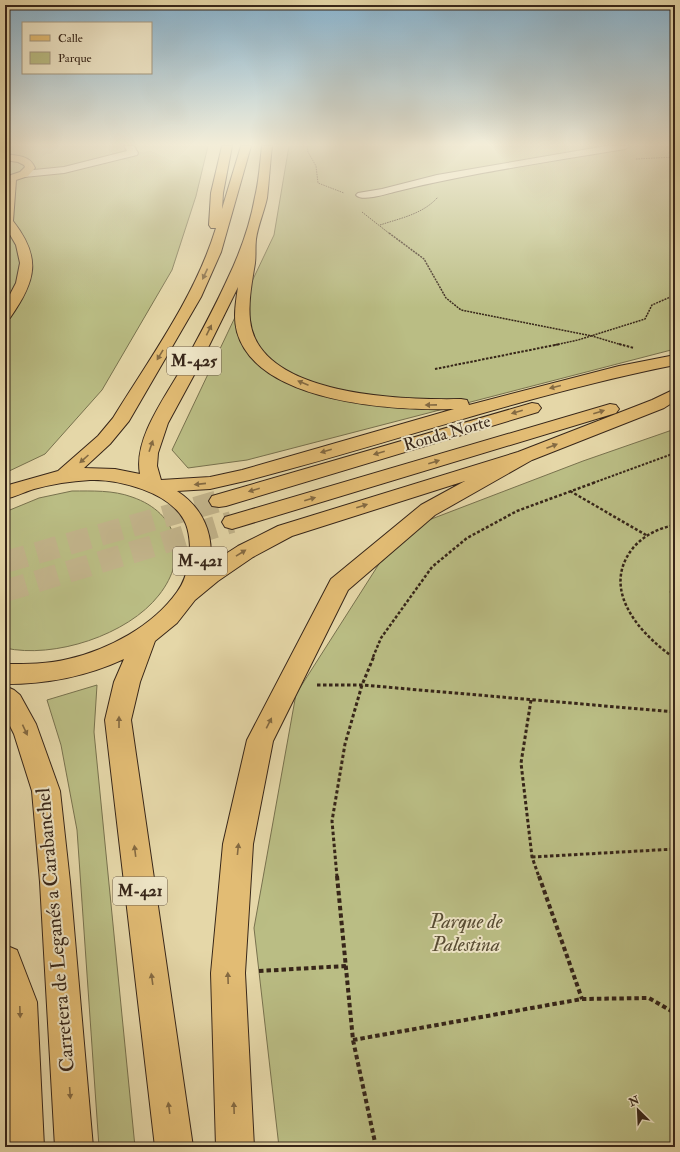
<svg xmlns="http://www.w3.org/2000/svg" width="680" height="1152" font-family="'IM FELL Double Pica',serif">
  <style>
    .green { fill: #babd84; stroke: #78724e }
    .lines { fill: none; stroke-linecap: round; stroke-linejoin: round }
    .major-tunnel { stroke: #c2b48b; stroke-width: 22; stroke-dasharray: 22 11; stroke-linecap: butt }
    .minor-casing { stroke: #62523d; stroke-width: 2 }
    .major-casing { stroke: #372619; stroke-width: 2 }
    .path-far5 { stroke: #372619; stroke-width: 1; stroke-dasharray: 1.5 1; stroke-linecap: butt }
    .path-far4 { stroke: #372619; stroke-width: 1.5; stroke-dasharray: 2 1; stroke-linecap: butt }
    .path-far3 { stroke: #372619; stroke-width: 2; stroke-dasharray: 2.5 1.5; stroke-linecap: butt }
    .path-far2 { stroke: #372619; stroke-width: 2.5; stroke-dasharray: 3 2; stroke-linecap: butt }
    .path-far1 { stroke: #372619; stroke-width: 3; stroke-dasharray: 3.5 2.5; stroke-linecap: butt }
    .path { stroke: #372619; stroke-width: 4; stroke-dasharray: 4.5 3; stroke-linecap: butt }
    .minor { fill: #eee5c6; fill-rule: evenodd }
    .major { fill: #e2bc74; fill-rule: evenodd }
    .oneway { fill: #846a42 }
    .labels { text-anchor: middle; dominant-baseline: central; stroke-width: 4; stroke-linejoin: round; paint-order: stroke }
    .shield { fill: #eee5c6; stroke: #6e5f4d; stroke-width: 1 }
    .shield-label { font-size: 16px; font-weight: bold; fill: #372619 }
    .street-label { font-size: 17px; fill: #372619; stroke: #eee5c6 }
    .near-park-label { font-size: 20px; font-style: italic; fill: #584c34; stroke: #eee5c6 }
    .near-street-label { font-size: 20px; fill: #372619; stroke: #eee5c6 }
  </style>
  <rect width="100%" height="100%" fill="#e5d7a8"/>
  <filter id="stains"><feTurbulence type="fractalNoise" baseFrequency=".005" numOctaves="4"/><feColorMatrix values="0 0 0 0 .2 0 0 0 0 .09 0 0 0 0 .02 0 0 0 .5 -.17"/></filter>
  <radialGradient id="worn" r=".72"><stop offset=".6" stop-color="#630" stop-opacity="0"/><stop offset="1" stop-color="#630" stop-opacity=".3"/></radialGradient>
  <!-- green -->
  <path class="green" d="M5,146H208L196,196L172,270L102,390L45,454L5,473Z
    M289,146H675V349L247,460L188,468L172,450L274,235Z
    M675,429V1147H279L254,928L296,694L400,531L583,461Z
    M72,491C92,491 113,490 132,497C179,513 189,557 159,595C128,635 54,659 5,648V512L39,498Z
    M97,685L94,732L135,1147H99L77,830L61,745L47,700Z"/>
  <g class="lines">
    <!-- major-tunnel -->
    <path class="major-tunnel" d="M5,562L219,501
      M5,591L232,522"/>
    <!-- minor casing -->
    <g class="minor-casing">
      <path id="minor" d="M124,146H134L138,153L137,155L64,173L24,177L19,174L24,171L64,167L127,151Z
        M606,146H630L625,149C548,162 470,173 394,192C386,194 362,202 356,195L358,193L382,189L437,175Z"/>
    </g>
    <!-- major casing -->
    <g class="major-casing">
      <path id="major" d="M222,146H232L223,193L222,209L241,146H251L221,252L201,297L129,421L110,444L84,468L115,469L140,474C133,438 167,395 184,364C199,336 215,307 228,278C240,253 250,225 255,197C259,181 260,163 262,146H272C270,163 269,181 267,198C264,212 258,225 256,239C255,247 256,255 255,263C252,282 248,301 250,320C258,397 404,400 461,399L467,400L469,405L619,366L675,355V365C529,394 389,444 245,481L210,489L177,491C203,508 214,534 210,564L238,546L278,526L518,452L652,400L675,389V401L664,408L532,460L435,515L348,590L273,741L253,844L245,973L254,1147H216L211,973L223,844L247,740L331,579L421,505L465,481L292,536L253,557L218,581L195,600L177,623L155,641L140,682L131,720L193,1147H155L105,720L114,682L124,659C85,677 47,684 5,684V664C26,664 48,664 68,659C108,650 153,626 177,592C184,583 187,572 189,561C191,549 190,531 184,520C169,492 119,479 90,480C71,481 52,484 34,489C24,492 15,497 5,499V486L58,471L98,436L113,418C150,358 195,297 216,228H211L209,225L211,193ZM238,287C236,301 233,317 237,332C257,403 394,411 454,409L242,470L210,477L161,480L157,466L158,453L168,423L200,364Z
        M5,154C17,156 30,155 35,168L28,176L16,180L13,221C42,258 36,281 10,318L5,319V304L16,283L20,263L16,245L5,226V177L20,172L25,167L24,165L18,162L5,160Z
        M532,403L538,404L541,408L538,412L226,506L219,507L212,506L209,501L212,496Z
        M610,404L616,405L619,409L616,413L239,527L232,529L225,527L222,522L225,517Z
        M5,686L14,690L20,695L36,724L60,791L70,882L93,1147H55L40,882L32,791L14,734L5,716Z
        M5,945L17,950L37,1002L44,1147H6Z"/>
    </g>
    <!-- path-far5 -->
    <path class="path-far5" d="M307,146L308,152L316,166L318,183L344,193
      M636,159L675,157
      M362,212L390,234
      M380,225C401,218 423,214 438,197"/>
    <!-- path-far4 -->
    <path class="path-far4" d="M389,233L424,259L446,298L461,310L592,336L622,345
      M555,345L578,340L645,319L652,305L675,295"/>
    <!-- path-far3 -->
    <path class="path-far3" d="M619,344L634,348
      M435,369L560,344
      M593,483L675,453"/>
    <!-- path-far2 -->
    <path class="path-far2" d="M570,491L646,535
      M675,581L671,592L675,605
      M373,657L381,638L432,567L467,538L517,511L596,482
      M673,657C639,633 600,589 633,548C644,535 659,528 675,525"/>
    <!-- path-far1 -->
    <path class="path-far1" d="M672,656L675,659
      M317,685H362L675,712
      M531,700L521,763L532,857L539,877
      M532,857L675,849
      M337,877L332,821L345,744L362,685L374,656"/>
    <!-- path -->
    <path class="path" d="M337,876L353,1040L376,1147
      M539,876L582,999
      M259,971L346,966
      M353,1040L582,999L649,998L675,1013"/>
    <!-- minor -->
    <use href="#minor" class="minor"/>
    <!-- major -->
    <use href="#major" class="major"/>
  </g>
  <!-- one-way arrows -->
  <defs><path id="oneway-solid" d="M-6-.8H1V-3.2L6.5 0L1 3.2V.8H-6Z"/></defs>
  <g class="oneway">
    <use href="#oneway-solid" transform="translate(205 274) rotate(115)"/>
    <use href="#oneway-solid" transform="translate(209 330) rotate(-64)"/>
    <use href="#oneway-solid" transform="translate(160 355) rotate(121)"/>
    <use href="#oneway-solid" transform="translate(303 383) rotate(-157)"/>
    <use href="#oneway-solid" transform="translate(555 387) rotate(166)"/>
    <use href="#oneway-solid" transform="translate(431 405) rotate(179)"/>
    <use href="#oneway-solid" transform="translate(517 412) rotate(164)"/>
    <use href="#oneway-solid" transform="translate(599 412) rotate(-17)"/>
    <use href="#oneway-solid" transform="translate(151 446) rotate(-71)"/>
    <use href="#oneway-solid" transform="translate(552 446) rotate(-21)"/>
    <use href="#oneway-solid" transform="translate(326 451) rotate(164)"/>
    <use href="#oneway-solid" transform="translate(379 453) rotate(164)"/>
    <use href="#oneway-solid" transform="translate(84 459) rotate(138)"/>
    <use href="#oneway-solid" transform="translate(434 462) rotate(-17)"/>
    <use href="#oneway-solid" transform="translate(200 484) rotate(174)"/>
    <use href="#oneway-solid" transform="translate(254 490) rotate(164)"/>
    <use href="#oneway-solid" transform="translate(310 499) rotate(-16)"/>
    <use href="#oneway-solid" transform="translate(362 506) rotate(-17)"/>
    <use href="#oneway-solid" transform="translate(241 553) rotate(-32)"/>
    <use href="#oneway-solid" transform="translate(119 722) rotate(-90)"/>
    <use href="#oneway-solid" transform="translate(269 723) rotate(-63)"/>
    <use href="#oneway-solid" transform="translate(25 730) rotate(65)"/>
    <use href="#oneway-solid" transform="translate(238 849) rotate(-84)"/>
    <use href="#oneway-solid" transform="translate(135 851) rotate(-97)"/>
    <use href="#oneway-solid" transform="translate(228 978) rotate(-92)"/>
    <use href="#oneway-solid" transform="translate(152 979) rotate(-98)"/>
    <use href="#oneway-solid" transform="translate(20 1012) rotate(88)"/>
    <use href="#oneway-solid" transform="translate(70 1093) rotate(86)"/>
    <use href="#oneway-solid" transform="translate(169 1108) rotate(-98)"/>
    <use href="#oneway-solid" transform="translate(234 1108) rotate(-92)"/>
  </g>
  <!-- sky -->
  <linearGradient id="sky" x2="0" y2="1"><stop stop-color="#88b5d2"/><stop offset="0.47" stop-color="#f3edd8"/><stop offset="1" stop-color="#f3edd8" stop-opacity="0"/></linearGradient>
  <rect width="680" height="308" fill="url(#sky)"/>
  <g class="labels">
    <!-- shield labels -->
    <g class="shield">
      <rect x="167" y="347" width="54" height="28" rx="3"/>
      <rect x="173" y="547" width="54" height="28" rx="3"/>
      <rect x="113" y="877" width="54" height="28" rx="3"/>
    </g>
    <g class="shield-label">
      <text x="194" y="361">M-425</text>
      <text x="200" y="561">M-421</text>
      <text x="140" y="891">M-421</text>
    </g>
    <!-- street labels -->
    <g class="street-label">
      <text transform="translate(447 433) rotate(-16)">Ronda Norte</text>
    </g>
    <!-- near-park labels -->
    <g class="near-park-label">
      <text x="466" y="921">Parque de<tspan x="466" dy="23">Palestina</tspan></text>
    </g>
    <!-- near-street labels -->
    <g class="near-street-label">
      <text transform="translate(55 930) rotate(-95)">Carretera de Leganés a Carabanchel</text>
    </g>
  </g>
  <!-- margin -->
  <rect width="680" height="1152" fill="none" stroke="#e5d7a8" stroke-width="20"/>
  <rect x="6" y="6" width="668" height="1140" fill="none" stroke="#372619" stroke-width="2"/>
  <rect x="10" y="10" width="660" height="1132" fill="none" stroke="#372619"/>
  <!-- legend -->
  <rect x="22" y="22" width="130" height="52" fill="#eee5c6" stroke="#a59981"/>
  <rect x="30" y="35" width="20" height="6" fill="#e2bc74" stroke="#a59981"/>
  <text x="58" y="42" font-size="12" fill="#372619">Calle</text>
  <rect x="30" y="52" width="20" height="12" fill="#babd84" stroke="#a59981"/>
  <text x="58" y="62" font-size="12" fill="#372619">Parque</text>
  <!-- north arrow -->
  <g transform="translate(638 1110) rotate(336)" stroke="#eee5c6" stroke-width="3" paint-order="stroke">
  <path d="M0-3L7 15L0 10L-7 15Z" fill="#372619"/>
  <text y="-6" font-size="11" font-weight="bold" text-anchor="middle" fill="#372619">N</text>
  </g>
  <rect width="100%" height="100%" filter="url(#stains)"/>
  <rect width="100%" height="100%" fill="url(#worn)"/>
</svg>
